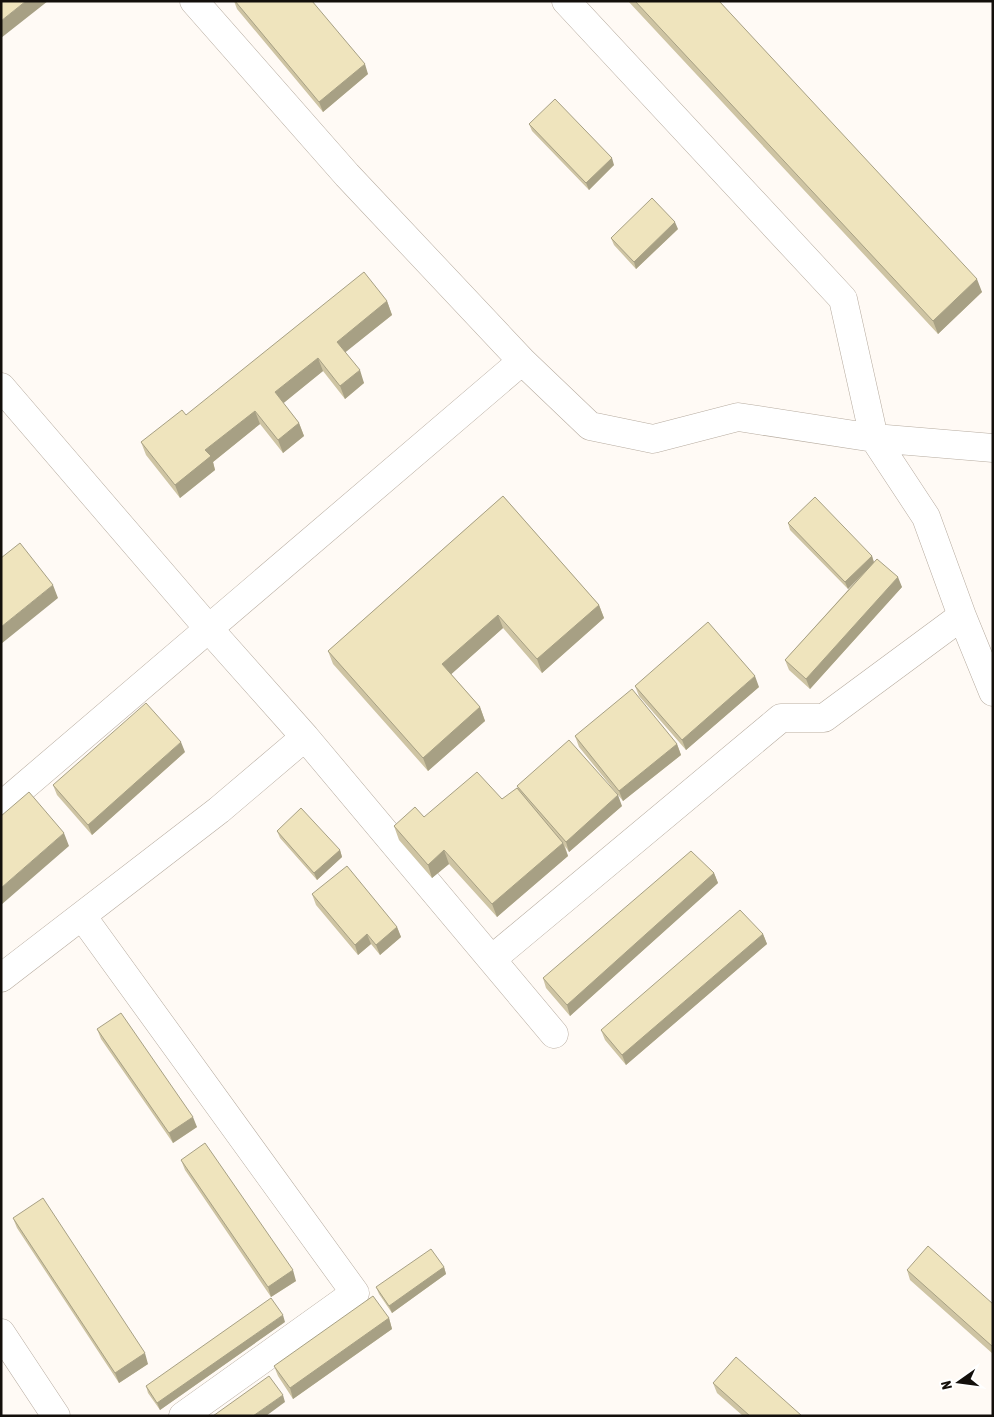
<svg xmlns="http://www.w3.org/2000/svg" width="994" height="1417" font-family="'Asap Condensed',sans-serif">
  <style>
    .lines { fill: none; stroke-linecap: round; stroke-linejoin: round }
    .minor-casing { stroke: #b7aca0; stroke-width: 29 }
    .minor { stroke: #fff; stroke-width: 28 }
    .wall { fill: #cec4a3 }
    .shaded-wall { fill: #a7a084 }
    .building { fill: #efe4bd; stroke: #a7a084 }
  </style>
  <rect width="100%" height="100%" fill="#fffaf5"/>
  <g class="lines">
    <!-- minor casing -->
    <g class="minor-casing">
      <path id="minor" d="M194,1L347,175L522,361L590,426L653,439L738,417L874,438L993,448
        M1,387L209,629L305,737L554,1034
        M962,616L993,692
        M1,806L522,361
        M82,916L355,1293L183,1416
        M492,959L781,718H824L962,616L926,517L874,438L843,299L566,1
        M1,978L219,810L305,737
        M1,1333L56,1416"/>
    </g>
    <!-- minor -->
    <use href="#minor" class="minor"/>
  </g>
  <!-- wall -->
  <path class="wall" d="M234,1H312L368,74L323,112L237,9Z
    M628,1H719L982,292L938,334Z
    M529,124L614,165L589,190L532,131Z
    M678,229L636,269L614,245L611,238Z
    M387,301L392,315L345,352L364,383L345,399L323,371L283,403L299,423L304,436L283,453L260,424L213,462L215,470L180,498L146,455L141,442L186,415Z
    M503,496L599,605L604,618L542,673L503,628L451,674L480,707L485,721L428,771L333,664L328,651Z
    M788,523L872,556L874,562L902,587L810,689L789,670L785,660L865,571L848,589L790,530Z
    M635,686L759,687L686,750L639,696Z
    M575,736L677,744L681,755L623,801L579,747Z
    M185,752L92,835L57,795L53,785Z
    M517,786L622,806L569,852L565,846L568,856L497,917L449,864L432,878L399,840L394,826L424,817L502,799L518,789Z
    M277,831L340,850L342,857L317,880L280,838Z
    M714,873L718,883L570,1016L546,988L543,978Z
    M312,894L397,927L401,937L380,955L371,944L358,955L316,905Z
    M763,934L767,944L626,1065L605,1040L601,1030Z
    M97,1029L197,1127L173,1143L101,1039Z
    M181,1160L296,1281L271,1297L185,1170Z
    M13,1218L148,1364L119,1383L17,1228Z
    M444,1267L446,1274L392,1313L379,1294L376,1287Z
    M907,1270L993,1304V1354L910,1280Z
    M389,1318L392,1329L293,1399L278,1376L274,1366Z
    M285,1322L160,1410L148,1393L146,1386Z
    M713,1383L802,1416H743L717,1393Z"/>
  <!-- shaded-wall -->
  <path class="shaded-wall" d="M26,1H48L1,38V21Z
    M365,64L368,74L323,112L319,102Z
    M612,158L614,165L589,190L586,183Z
    M675,222L678,229L636,269L634,262Z
    M977,279L982,292L938,334L933,321Z
    M387,301L392,315L342,355L337,342Z
    M318,358L323,371L280,406L275,392Z
    M360,370L364,383L345,399L340,386Z
    M255,411L260,424L213,462L215,470L180,498L175,485L205,450Z
    M299,423L304,436L283,453L278,440Z
    M872,556L874,563L848,589L845,582Z
    M898,577L902,587L810,689L806,679Z
    M53,585L58,598L1,644V627Z
    M599,605L604,618L542,673L537,659Z
    M498,615L503,628L447,678L442,664Z
    M755,676L759,687L686,750L682,740Z
    M480,707L485,721L428,771L423,758Z
    M181,742L185,752L92,835L88,825Z
    M677,744L681,755L623,801L619,791Z
    M618,795L622,806L569,852L566,842Z
    M64,833L69,846L1,905V888Z
    M563,843L568,856L497,917L492,904Z
    M340,850L342,857L317,880L314,873Z
    M444,850L449,864L432,878L428,865Z
    M714,873L718,883L570,1016L567,1005Z
    M397,927L401,937L380,955L376,945Z
    M367,934L371,944L358,955L355,945Z
    M763,934L767,944L626,1065L622,1055Z
    M193,1117L197,1127L173,1143L169,1133Z
    M444,1267L446,1274L392,1313L389,1306Z
    M293,1270L296,1281L271,1297L268,1287Z
    M283,1315L285,1322L160,1410L157,1403Z
    M389,1318L392,1329L293,1399L290,1388Z
    M145,1353L148,1364L119,1383L115,1373Z
    M283,1395L285,1402L266,1416H253Z"/>
  <!-- building -->
  <path class="building" d="M1,1H26L1,21Z
    M235,1H312L365,64L319,102Z
    M635,1H719L977,279L933,321Z
    M555,99L612,158L586,183L529,124Z
    M652,198L675,222L634,262L611,238Z
    M364,272L387,301L337,342L360,370L340,386L318,358L275,392L299,423L278,440L255,411L205,450L211,456L175,485L141,442L182,410L186,415Z
    M503,496L599,605L537,659L498,615L442,664L480,707L423,758L328,651Z
    M815,497L872,556L845,582L788,523Z
    M20,543L53,585L1,627V558Z
    M877,559L898,577L806,679L785,660Z
    M708,622L755,676L682,740L635,686Z
    M632,689L677,744L619,791L575,736Z
    M146,703L181,742L88,825L53,785Z
    M569,740L618,795L566,842L517,786Z
    M477,772L502,799L517,788L563,843L492,904L444,850L428,865L394,826L415,807L424,817Z
    M29,792L64,833L1,888V816Z
    M301,808L340,850L314,873L277,831Z
    M691,851L714,873L567,1005L543,978Z
    M347,866L397,927L376,945L367,934L355,945L312,894Z
    M740,910L763,934L622,1055L601,1030Z
    M121,1013L193,1117L169,1133L97,1029Z
    M205,1143L293,1270L268,1287L181,1160Z
    M43,1198L145,1353L115,1373L13,1218Z
    M928,1246L993,1304V1347L907,1270Z
    M431,1249L444,1267L389,1306L376,1287Z
    M373,1296L389,1318L290,1388L274,1366Z
    M271,1298L283,1315L157,1403L146,1386Z
    M736,1357L802,1416H750L713,1383Z
    M269,1376L283,1395L253,1416H213Z"/>
  <!-- border -->
  <rect width="994" height="1417" fill="none" stroke="#130f0b" stroke-width="5"/>
  <!-- north arrow -->
  <g transform="translate(959 1382) rotate(256)" stroke="#ffffff" stroke-width="4" paint-order="stroke">
  <path d="M0-4L9 19L0 12L-9 19Z" fill="#130f0b"/>
  <text y="-8" font-size="14" font-weight="bold" text-anchor="middle" fill="#130f0b">N</text>
  </g>
</svg>
